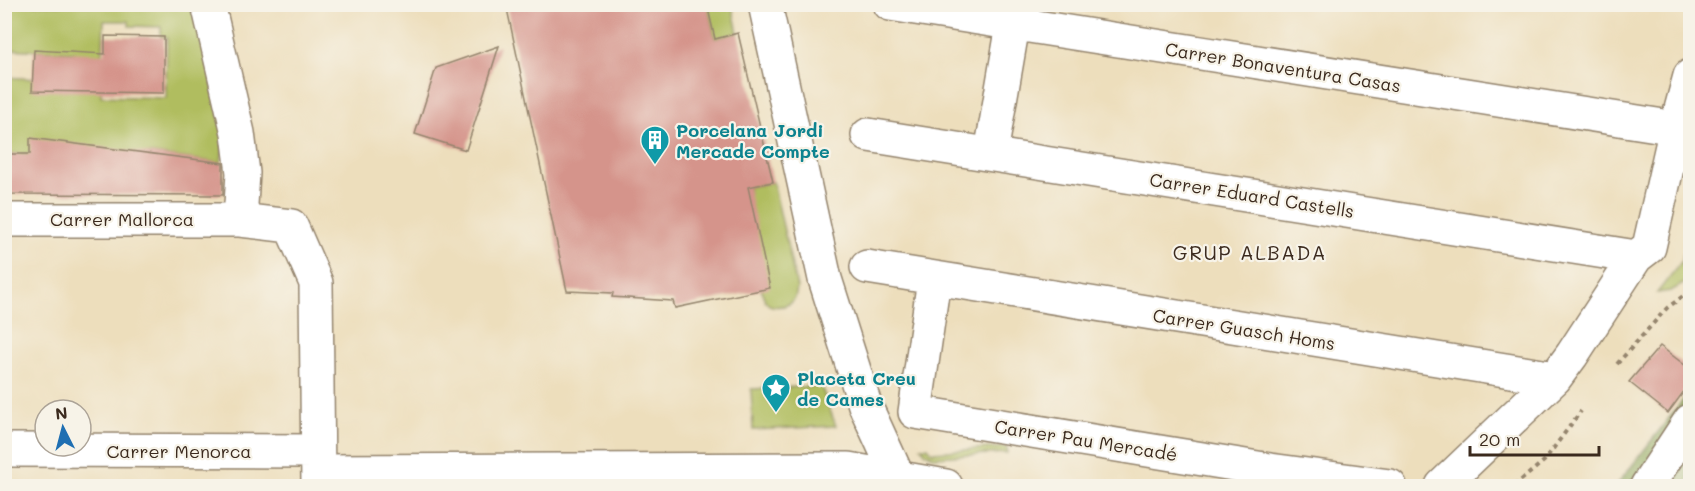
<svg xmlns="http://www.w3.org/2000/svg" width="1695" height="491" font-family="Mali,sans-serif">
  <style>
    .green { fill: #b0bd5f; stroke: #76743e; stroke-width: 1.5; fill-rule: evenodd }
    .forest { fill: #8ca456; stroke: #64673a; stroke-width: 1.5 }
    .building { fill: #d5948b }
    .lines { fill: none; stroke-linecap: round; stroke-linejoin: round }
    .minor-casing { stroke: #94846d; stroke-width: 36 }
    .path { stroke: #94846d; stroke-width: 4; stroke-dasharray: 4.5 4.5; stroke-linecap: butt }
    .minor { stroke: #fff; stroke-width: 33 }
    .labels { text-anchor: middle; dominant-baseline: central; stroke-width: 4.5; stroke-linejoin: round; paint-order: stroke }
    .street-label { font-size: 18px; fill: #3b2a1e; stroke: #f7f3e8 }
    .culture-label { font-size: 18px; font-weight: bold; fill: #0d838f; stroke: #f7f3e8; text-anchor: start }
    .neighbourhood-label { font-size: 20px; letter-spacing: 1.5px; fill: #3b2a1e; stroke: #f7f3e8 }
  </style>
  <rect width="100%" height="100%" fill="#f7f3e8"/>
  <filter id="ink" filterUnits="userSpaceOnUse"><feTurbulence type="fractalNoise" baseFrequency=".0167" numOctaves="2"/><feDisplacementMap in="SourceGraphic" scale="12" xChannelSelector="R" yChannelSelector="G"/><feConvolveMatrix kernelMatrix="1 2 1 2 8 2 1 2 1" color-interpolation-filters="sRGB"/></filter>
  <filter id="wash" filterUnits="userSpaceOnUse"><feTurbulence type="fractalNoise" baseFrequency=".008" numOctaves="4" result="noise"/><feDisplacementMap in="SourceGraphic" scale="24" xChannelSelector="R" yChannelSelector="G"/><feGaussianBlur stdDeviation="1.35" result="paint"/><feColorMatrix in="noise" values="0 0 0 0 0 0 0 0 0 0 0 0 0 0 0 0 0 1.4 0 .05"/><feComposite in="paint" operator="in"/></filter>
  <g filter="url(#wash)">
    <rect width="100%" height="100%" fill="#eddebc"/>
    <!-- green -->
    <path class="green" d="M5,5H195L224,138L221,163L152,154H5L4,77L72,81L74,52L5,49ZM104,21H129V26L161,27V37H167L166,98L101,96Z
      M707,5H732L738,33L715,39Z
      M773,182L797,288C796,295 795,301 789,304C783,307 771,308 767,303C756,292 750,207 748,187Z
      M1690,226V280L1671,291L1657,293L1682,261Z
      M821,386L836,426L753,430L751,389Z
      M921,447H928L932,452L1007,447V453L934,457L926,453Z"/>
    <!-- forest -->
    <path class="forest" d="M1690,391V486H1616Z"/>
    <g id="blocks">
      <!-- building -->
      <path class="building" d="M506,4H707L715,39L738,33L773,182L748,187L770,288L675,308L673,301L612,297L613,293L567,291Z
        M105,36L164,37V93L32,91L34,50L105,54Z
        M499,46L466,150L415,134L436,68Z
        M30,138L223,163V195L4,194V154H30Z
        M1660,346L1690,369V383L1668,413L1629,382Z"/>
    </g>
  </g>
  <g filter="url(#ink)">
    <use href="#blocks" fill-opacity="0" stroke="#94846d" stroke-width="1.5"/>
    <g class="lines">
      <!-- minor casing -->
      <g class="minor-casing">
        <path id="minor" d="M208,4L238,133L243,173L240,220
          M765,4L825,279L865,405L902,486
          M890,4L1676,128
          M868,135L1636,257
          M991,153L1013,25
          M4,220H240L291,226L316,283L318,486
          M867,267L1555,378
          M934,279L915,412L1270,470L1390,486
          M4,450L317,451
          M318,471L848,469L946,486
          M1442,486L1555,378L1572,355L1636,257L1649,247L1676,128L1690,76
          M1647,486L1690,421"/>
      </g>
      <!-- path -->
      <path class="path" d="M1617,364L1667,308L1690,291
        M1514,486L1544,461L1581,411"/>
      <!-- minor -->
      <use href="#minor" class="minor"/>
    </g>
  </g>
  <!-- icons -->
  <defs>
    <g id="building-pin" transform="scale(1.5)"><path d="M0 17L-7.5 6A9.5 9.5 0 1 1 7.5 6Z" fill="#0f9aa8" stroke="#f7f3e8"/><path d="M-4-6H4V6H1V3H-1V6H-4ZM-2.5-4.3h1.7v1.8h-1.7ZM.8-4.3h1.7v1.8H.8ZM-2.5-1h1.7V.8h-1.7ZM.8-1h1.7V.8H.8Z" fill="#fff"/></g>
    <g id="sight-pin" transform="scale(1.5)"><path d="M0 17L-7.5 6A9.5 9.5 0 1 1 7.5 6Z" fill="#0f9aa8" stroke="#f7f3e8"/><path d="M0-6L1.8-2.2L6-1.7L2.9 1.2L3.7 5.4L0 3.3L-3.7 5.4L-2.9 1.2L-6-1.7L-1.8-2.2Z" fill="#fff"/></g>
  </defs>
  <g fill-rule="evenodd">
    <use href="#building-pin" x="655" y="140"/>
    <use href="#sight-pin" x="776" y="388"/>
  </g>
  <g class="labels">
    <!-- street labels -->
    <g class="street-label">
      <text transform="translate(1283 67) rotate(9)">Carrer Bonaventura Casas</text>
      <text transform="translate(1252 195) rotate(9)">Carrer Eduard Castells</text>
      <text x="122" y="219">Carrer Mallorca</text>
      <text transform="translate(1244 329) rotate(9)">Carrer Guasch Homs</text>
      <text transform="translate(1086 440) rotate(9)">Carrer Pau Mercadé</text>
      <text x="179" y="451">Carrer Menorca</text>
    </g>
    <!-- culture labels -->
    <g class="culture-label">
      <text x="676" y="130">Porcelana Jordi<tspan x="676" dy="21">Mercade Compte</tspan></text>
      <text x="797" y="378">Placeta Creu<tspan x="797" dy="21">de Cames</tspan></text>
    </g>
    <!-- neighbourhood labels -->
    <g class="neighbourhood-label">
      <text x="1250" y="252">GRUP ALBADA</text>
    </g>
  </g>
  <!-- margin -->
  <rect width="1695" height="491" fill="none" stroke="#f7f3e8" stroke-width="24"/>
  <!-- north arrow -->
  <g transform="translate(63 428) rotate(354)"><circle r="28" fill="#f7f3e8" stroke="#aca397" stroke-width="1.5"/>
  <path d="M0-4.5L10 22L0 15L-10 22Z" fill="#1f6fb2"/>
  <text y="-9" font-size="16" font-weight="bold" text-anchor="middle" fill="#3b2a1e">N</text>
  </g>
  <!-- scale -->
  <path d="M1470 446v9h129v-9" fill="none" stroke="#3b2a1e" stroke-width="3"/>
  <text x="1479" y="446" font-size="18" fill="#3b2a1e" stroke="#f7f3e8" stroke-width="4.5" paint-order="stroke">20 m</text>
</svg>
